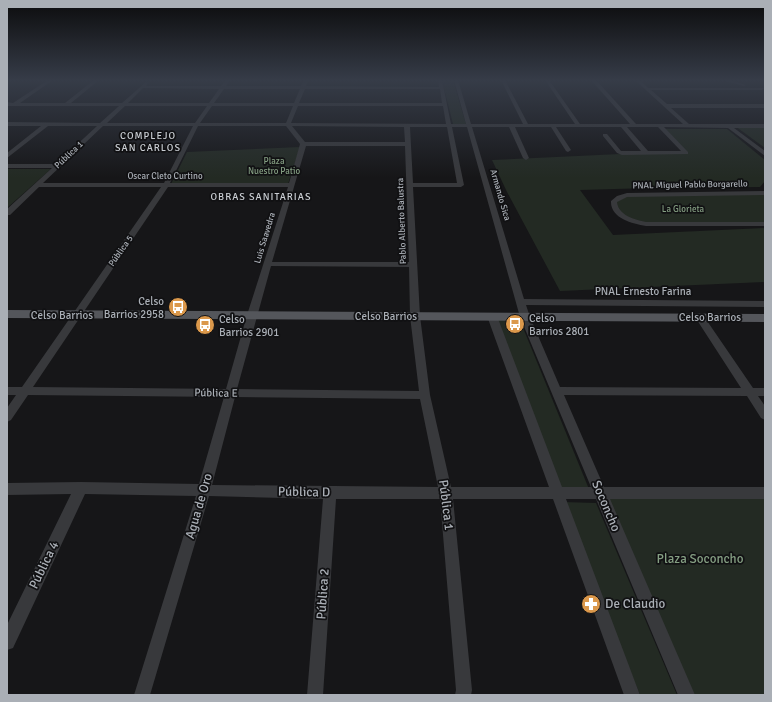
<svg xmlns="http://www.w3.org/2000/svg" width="772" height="702" font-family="Signika,sans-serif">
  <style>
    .green { fill: #232a23 }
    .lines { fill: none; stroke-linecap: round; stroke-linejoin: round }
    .minor { fill: #38393c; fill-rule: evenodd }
    .major { fill: #54565b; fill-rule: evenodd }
    .labels { text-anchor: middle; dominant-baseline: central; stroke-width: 3.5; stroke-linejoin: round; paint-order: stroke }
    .far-street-label { font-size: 9px; fill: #aaafb6; stroke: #111113 }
    .far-park-label { font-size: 9px; fill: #859f83; stroke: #111113 }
    .far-neighbourhood-label { font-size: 10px; letter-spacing: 1px; fill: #caced3; stroke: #111113 }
    .street-label { font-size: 11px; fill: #aaafb6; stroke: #111113 }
    .poi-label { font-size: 11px; fill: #aaafb6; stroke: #111113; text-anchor: start }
    .near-street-label { font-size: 13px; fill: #aaafb6; stroke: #111113 }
    .near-park-label { font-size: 13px; fill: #859f83; stroke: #111113 }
    .near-poi-label { font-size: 13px; fill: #aaafb6; stroke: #111113; text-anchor: start }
  </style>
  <rect width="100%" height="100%" fill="#161618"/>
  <!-- green -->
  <path class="green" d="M442,80H453L466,124H453Z
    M735,126H765V148Z
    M663,129H727L765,160V181L760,187L650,188L580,190L613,235L765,228V282L560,291L507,192L492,160L620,154H688Z
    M300,147L288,184H171L187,152Z
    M7,169H51L7,208Z
    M765,193V224L656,225L625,218L614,201L627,195Z
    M493,318H519L591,494H561Z
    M601,493H765V695H687Z
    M562,502L596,503L677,695H640Z"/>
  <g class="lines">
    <!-- minor -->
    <path class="minor" d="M7,80H11L7,82Z
      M48,80H53L20,103H65L94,80H99L71,103H122L146,82L148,83L146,86H221L226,80H230L226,86H301L304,80H308L306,86L439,87L438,80H442L451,124H466L454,80H458L471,124H523L501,80H505L528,124H575L545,80H549L580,124H630L591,80H596L636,124H683L635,80H640L648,88H764L762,90H651L667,104H765V108H671L689,124H765V128H734L765,151V156L728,128L664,127L688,152V154L622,155L617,153L603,136V134H607L621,151H641L621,127H556L571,150L568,152L566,151L551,127H515L529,158L526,160L523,158L509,127H472L524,299L765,301V307L526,305L530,317L560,387L741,388L695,317L700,314L703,315L753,388H765V396H758L765,406V420L761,418L747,396L564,395L604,487H765V499H610L695,695H678L596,499H566L640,695H624L553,499H453L472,690L471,695H455L456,690L440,499H336L323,695H307L323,499L209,496L150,695H134L196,496L85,494L13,648L7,650V625L71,494L7,495V483L81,482L199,484L224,397L28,395L11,420L7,422V408L16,395H7V387H22L161,187H39L10,215H7V209L52,168H7V164H56L97,126H48L7,158V153L41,126H7V122L100,123L119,106H7V102L13,103ZM143,88L219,89L209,103H128ZM224,89H300L294,103H214ZM305,89H440L442,103H299ZM125,106H207L195,123H107ZM212,106H293L286,123H200ZM298,106H443L446,124L291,123ZM103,126H193L164,183H43ZM198,126H286L300,144L289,183H170ZM292,126L404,127L405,142H305ZM410,127H447L457,183H413ZM452,127H467L520,317L591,487H562L497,316L492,313L487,316L549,487H451L430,395L420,316L413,187H461L464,185ZM627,127H658L681,151H648ZM306,146H405L409,262H272ZM168,187H288L247,315L226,389L33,387ZM271,266L409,267L410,316L419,391L237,389ZM235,397L420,399L438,487L212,485Z
      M721,80H729L746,85L744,86Z
      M765,191V195L627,197L617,202C618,215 635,220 646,222H765V226H646C632,224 610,218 611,201L617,196L627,193Z"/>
    <!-- major -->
    <path class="major" d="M7,310L765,314V322L7,318Z"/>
  </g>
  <!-- sky -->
  <linearGradient id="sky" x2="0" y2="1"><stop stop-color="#0c0c0d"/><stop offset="0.45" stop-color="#363c48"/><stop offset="1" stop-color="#363c48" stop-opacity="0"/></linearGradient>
  <rect width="772" height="178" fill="url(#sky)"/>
  <!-- icons -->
  <defs>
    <g id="bus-disc" transform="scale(1)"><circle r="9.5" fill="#db984b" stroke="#111113"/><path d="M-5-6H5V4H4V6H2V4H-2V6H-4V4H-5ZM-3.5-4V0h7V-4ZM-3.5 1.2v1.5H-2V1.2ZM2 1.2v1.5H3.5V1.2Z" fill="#fff"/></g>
    <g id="pharmacy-disc" transform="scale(1)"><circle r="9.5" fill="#db984b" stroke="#111113"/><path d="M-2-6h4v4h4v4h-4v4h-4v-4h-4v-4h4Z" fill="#fff"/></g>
  </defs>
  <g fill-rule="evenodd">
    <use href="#bus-disc" x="178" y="307"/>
    <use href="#bus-disc" x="515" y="324"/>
    <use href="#bus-disc" x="205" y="325"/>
    <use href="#pharmacy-disc" x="591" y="604"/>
  </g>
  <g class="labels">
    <!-- far-street labels -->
    <g class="far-street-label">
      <text transform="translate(69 155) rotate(-43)">Pública 1</text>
      <text x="165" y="176">Oscar Cleto Curtino</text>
      <text transform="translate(690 185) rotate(-1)">PNAL Miguel Pablo Borgarello</text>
      <text transform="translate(500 195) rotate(74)">Armando Sica</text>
      <text transform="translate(402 221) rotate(-92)">Pablo Alberto Balustra</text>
      <text transform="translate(265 238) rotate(-73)">Luis Saavedra</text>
      <text transform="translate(121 251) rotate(-55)">Pública 5</text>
    </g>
    <!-- far-park labels -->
    <g class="far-park-label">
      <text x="274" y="161">Plaza<tspan x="274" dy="10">Nuestro Patio</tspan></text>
      <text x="683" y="209">La Glorieta</text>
    </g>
    <!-- far-neighbourhood labels -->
    <g class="far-neighbourhood-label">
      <text x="148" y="136">COMPLEJO<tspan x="148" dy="12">SAN CARLOS</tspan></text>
      <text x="261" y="197">OBRAS SANITARIAS</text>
    </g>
    <!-- street labels -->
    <g class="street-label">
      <text x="643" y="291">PNAL Ernesto Farina</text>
      <text x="62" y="315">Celso Barrios</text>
      <text x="386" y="316">Celso Barrios</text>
      <text x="710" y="317">Celso Barrios</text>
      <text transform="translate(216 393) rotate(1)">Pública E</text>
    </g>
    <!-- poi labels -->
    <g class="poi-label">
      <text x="164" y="301" text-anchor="end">Celso<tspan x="164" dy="13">Barrios 2958</tspan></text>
      <text x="529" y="318">Celso<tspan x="529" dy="13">Barrios 2801</tspan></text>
      <text x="219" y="319">Celso<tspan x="219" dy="13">Barrios 2901</tspan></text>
    </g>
    <!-- near-street labels -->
    <g class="near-street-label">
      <text transform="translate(304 492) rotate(1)">Pública D</text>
      <text transform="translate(446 505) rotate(83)">Pública 1</text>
      <text transform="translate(199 506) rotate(-74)">Agua de Oro</text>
      <text transform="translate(606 506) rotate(67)">Soconcho</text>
      <text transform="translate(44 565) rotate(-64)">Pública 4</text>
      <text transform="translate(323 594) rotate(-86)">Pública 2</text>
    </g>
    <!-- near-park labels -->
    <g class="near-park-label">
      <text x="700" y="559">Plaza Soconcho</text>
    </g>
    <!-- near-poi labels -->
    <g class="near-poi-label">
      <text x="605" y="604">De Claudio</text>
    </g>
  </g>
  <!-- border -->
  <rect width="772" height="702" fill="none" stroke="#aaafb6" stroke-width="16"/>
</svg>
